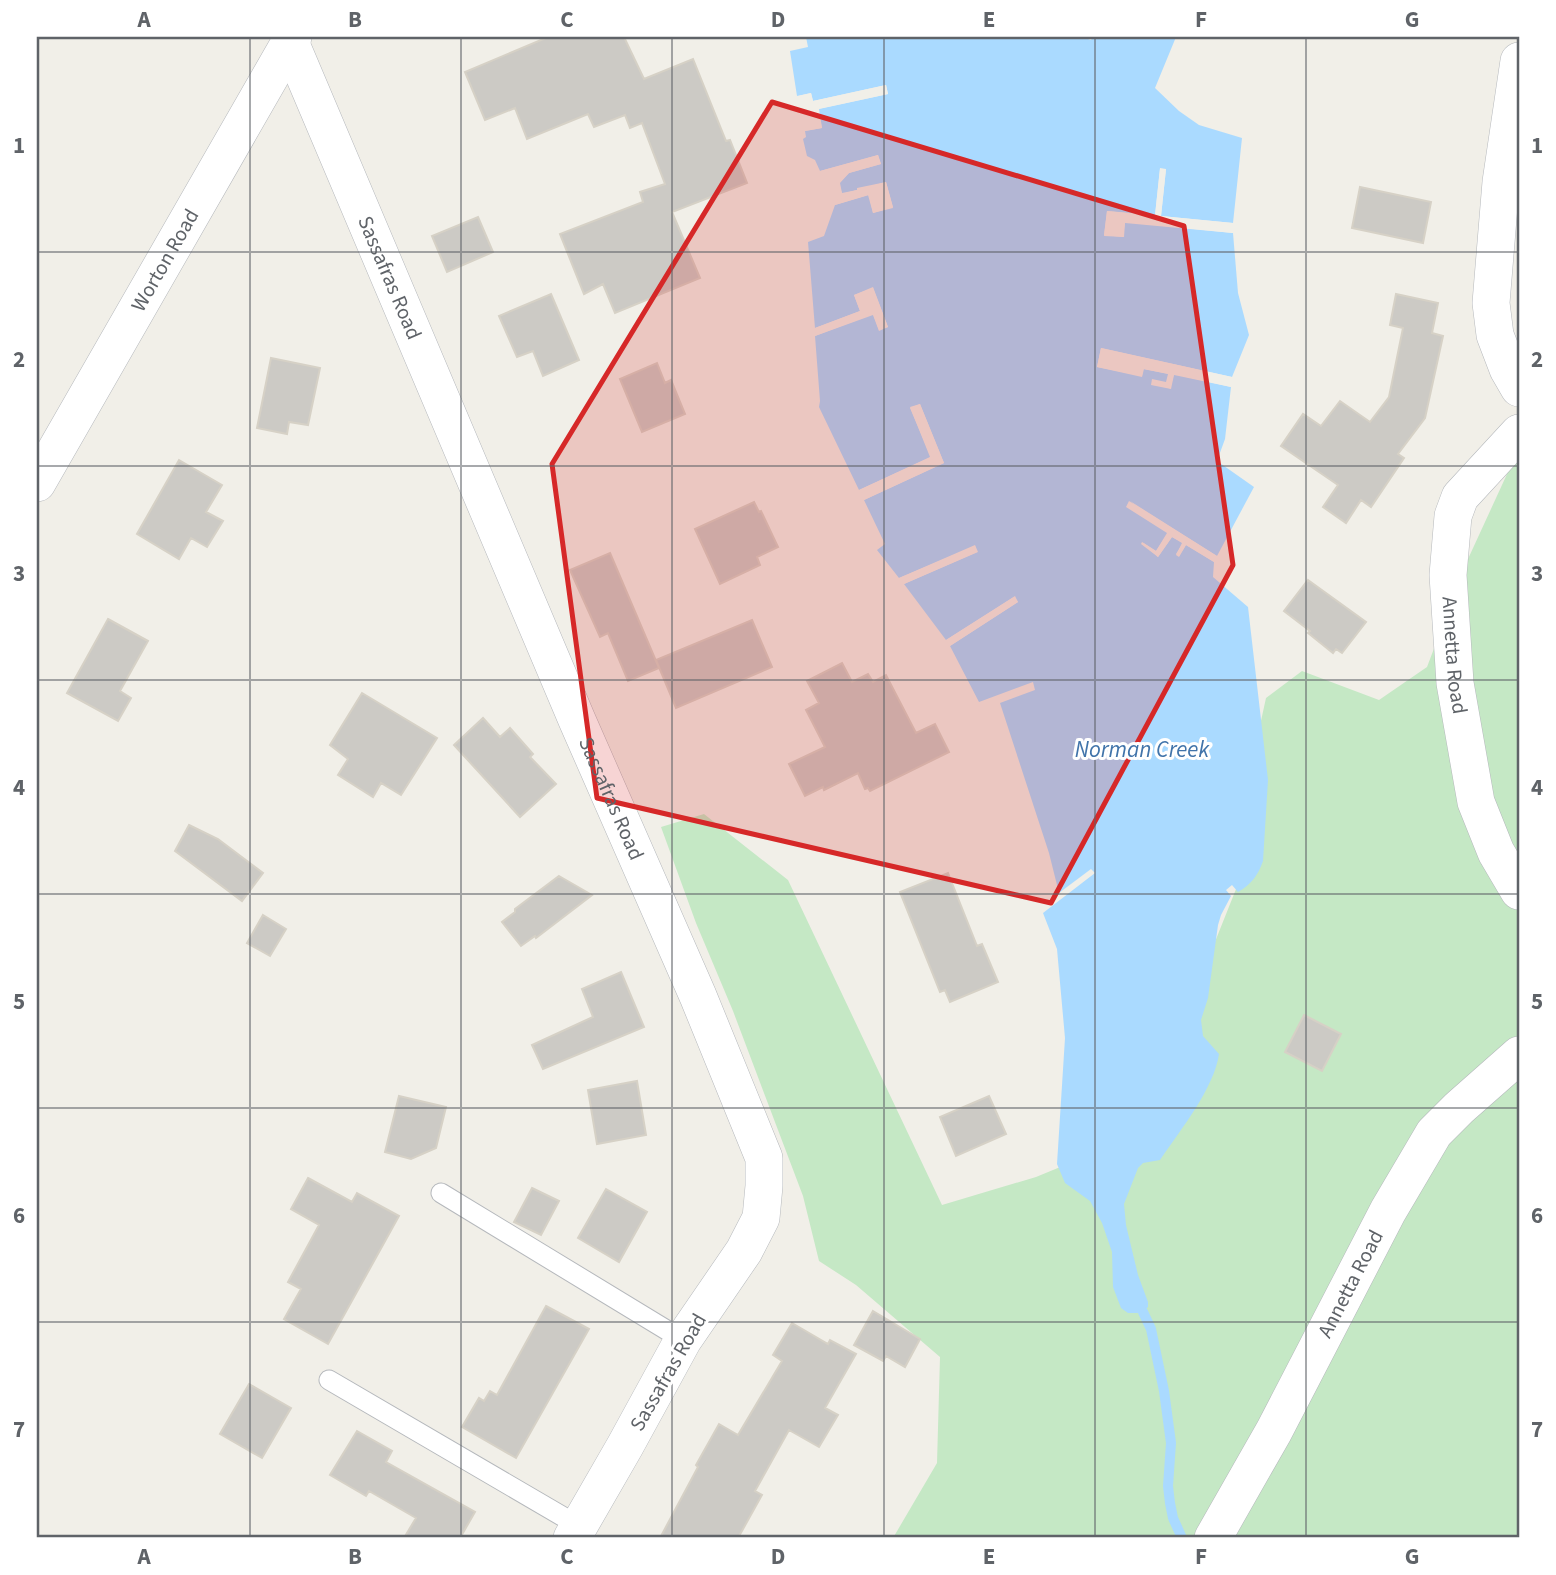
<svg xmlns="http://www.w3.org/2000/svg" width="1556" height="1575" font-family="'Source Sans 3',sans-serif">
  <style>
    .green { fill: #c5e8c5 }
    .water { fill: #aadaff }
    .pier { fill: #f1efe8 }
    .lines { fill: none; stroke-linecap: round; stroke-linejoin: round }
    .stream { stroke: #aadaff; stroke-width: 10 }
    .building { fill: #cccac5; stroke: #d6d1c6; stroke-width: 2 }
    .lane-casing { stroke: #b5b8bc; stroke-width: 21 }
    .street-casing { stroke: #b5b8bc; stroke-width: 38 }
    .lane { stroke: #fff; stroke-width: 19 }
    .street { stroke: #fff; stroke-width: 37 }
    .marked { fill: #d62828; fill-opacity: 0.2; stroke: #d62828; stroke-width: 5; stroke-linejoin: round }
    .grid { fill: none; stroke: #5f6368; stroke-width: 2; stroke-opacity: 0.55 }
    .labels { text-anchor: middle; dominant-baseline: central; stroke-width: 6; stroke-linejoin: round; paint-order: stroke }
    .street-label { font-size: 21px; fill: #5f6368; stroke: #fff }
    .water-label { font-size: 23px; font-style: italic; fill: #4174aa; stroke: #fff }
    .neatline { fill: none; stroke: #5f6368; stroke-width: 2.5 }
    .grid-label { font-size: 23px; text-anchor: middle; font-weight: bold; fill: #5f6368 }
  </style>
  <rect width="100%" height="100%" fill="#f1efe8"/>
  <!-- green -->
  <path class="green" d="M1519,448V1538H893L937,1463L940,1357L856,1285L819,1261L803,1196L733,1011L696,923L661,827L704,814L788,880L942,1205L1036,1177L1138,1135L1250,854V771L1266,698L1302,671L1379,700L1427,667L1468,559Z"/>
  <!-- water -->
  <path class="water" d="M806,37H1089L1088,39L1091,40L1093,37H1176L1155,88L1179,111L1199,125L1242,138L1233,223L1161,216L1166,169H1160L1155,216L1107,211L1104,235L1123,237L1125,222L1233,233L1238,293L1249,335L1232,377L1101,348L1097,367L1142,376L1143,369L1169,374L1167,382L1170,389L1174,374L1231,387L1225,439L1217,461L1254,487L1217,556L1130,501L1168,533L1156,551L1142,542L1158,557L1172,537L1183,543L1176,554L1179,556L1186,545L1214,562L1213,577L1248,607L1268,780L1263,861C1258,875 1252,884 1238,892L1232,885L1226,890L1231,896L1221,915L1218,925L1208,998L1201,1020L1203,1036L1219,1054C1214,1088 1182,1128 1162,1157L1160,1160L1143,1163L1138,1168L1124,1204L1126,1225L1138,1275L1148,1302V1307L1142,1313H1128L1121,1308L1113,1287L1112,1252L1102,1223L1090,1201L1065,1183L1057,1164L1065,1038L1057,949L1043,913L1095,873L1091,869L1059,893L1049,853L1000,703L1035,690L1033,682L979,702L950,646L1018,602L1014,597L946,640L904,584L977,552L975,546L899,578L877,550L885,544L864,500L944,463L920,404L910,408L931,457L859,490L819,407L820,401L815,336L873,314L879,330L888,327L873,288L854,295L860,311L815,328L808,242L824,236L835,205L869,195L873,213L893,207L886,182L842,194L839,183L849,173L881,164L878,155L820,171L815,160L807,156L803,139L806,137L805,131L822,128L818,109L888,94L886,85L813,101L811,93L797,96L790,51L808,47Z"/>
  <!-- pier -->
  <path class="pier" d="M886,85L888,94L819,109L822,128L805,131V136L800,137L802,135V131L803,128L818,126L815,110L817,106L884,92L883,89L813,104L810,103L809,97L797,100L794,97L811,93L813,101Z
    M878,155L881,164L849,173L840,183L842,193L857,190V188L886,182L893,208L873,213L868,195L835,205L833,201L869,192L872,194L876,209L889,205L883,186L861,191L858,193L843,197L839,195L836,182L847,171L877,162L876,159L821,174L820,171Z
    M1160,168L1166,169L1161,216L1233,223V226L1161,219L1158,218L1155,219L1110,214L1108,232L1120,234L1122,221L1125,219L1233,229V233L1125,223L1124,237L1104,236L1107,211L1155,215Z
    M873,287L888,327L879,331L873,315L815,336V333L873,311L876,313L882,326L884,325L871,292L859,297L863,310L862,314L815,331V328L860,311L854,295Z
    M1101,348L1232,377V380L1104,352L1101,364L1139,373L1141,367L1144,365L1232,384L1231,387L1174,375L1171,389L1151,385L1152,379L1166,382L1168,374L1144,369L1142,377L1097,367Z
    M920,404L944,463L864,500L862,497L940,461L918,408L915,409L934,456L933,459L861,493L859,490L930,457L910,407Z
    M1129,501L1217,556L1214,562L1186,545L1179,557L1176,555L1182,543L1172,537L1158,557L1141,544L1142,542L1156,551L1167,533L1126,507Z
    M975,545L978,552L904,584L902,581L973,550L901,580L899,578Z
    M1015,596L1018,602L950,646L946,640Z"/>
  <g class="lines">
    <!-- stream -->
    <path class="stream" d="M1143,1312L1151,1329L1164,1391L1171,1443L1168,1486L1170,1503L1173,1518L1182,1538"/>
  </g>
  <!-- building -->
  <path class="building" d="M548,37H624L644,79L693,59L726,141L730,140L747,183L672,212L700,278L615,313L603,284L584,294L560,234L643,202L640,192L665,184L642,123L630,128L625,115L594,127L588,114L527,139L515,108L485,120L465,72Z
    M1360,187L1431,202L1423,243L1352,228Z
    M478,217L493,252L447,272L432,236Z
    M551,294L579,360L543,376L533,351L517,357L499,316Z
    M1396,294L1438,303L1432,333L1443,336L1425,418L1398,454L1404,458L1371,507L1361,500L1346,523L1323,507L1338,485L1281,446L1303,414L1321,426L1340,401L1370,422L1389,397L1403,328L1390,325Z
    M271,358L320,368L308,425L289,422L287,434L257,428Z
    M657,363L665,383L671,380L685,414L642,432L620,379Z
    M179,460L222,485L206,512L223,521L207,547L191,538L179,559L137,534Z
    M754,502L759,512L761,511L778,547L757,557L760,565L720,584L695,529Z
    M610,553L659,668L628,681L608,633L600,637L570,570Z
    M1308,580L1366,622L1342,653L1336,649L1333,653L1308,633L1310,631L1284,611Z
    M108,619L148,641L120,691L131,698L118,721L67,693Z
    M752,620L772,667L676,708L656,660Z
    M842,663L852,682L868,674L873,682L886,675L916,733L935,724L949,752L870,791L868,788L865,789L858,773L824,790L823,787L805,796L789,764L825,747L806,710L819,703L807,681Z
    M362,693L437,738L401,795L381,783L373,797L338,775L348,759L330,745Z
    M483,718L500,737L510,728L533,754L530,757L556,784L520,817L454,745Z
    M189,825L218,839L263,873L242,901L175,851Z
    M948,873L977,946L982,944L998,982L950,1002L945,990L940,992L900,892Z
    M559,876L592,895L536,938L535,936L521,946L502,922L515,912V909Z
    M263,915L286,929L270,956L247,943Z
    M621,972L644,1027L543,1069L532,1045L593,1017L582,989Z
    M1304,1015L1341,1034L1322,1071L1285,1052Z
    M637,1081L646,1135L597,1144L588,1090Z
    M399,1096L446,1107L436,1148L411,1159L385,1152Z
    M989,1096L1006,1134L956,1156L940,1117Z
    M308,1178L352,1202L357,1193L399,1216L328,1344L284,1319L301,1289L288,1282L319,1225L291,1209Z
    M532,1188L559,1201L541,1235L514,1222Z
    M606,1189L647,1212L619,1262L578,1238Z
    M546,1306L589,1329L516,1458L462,1427L479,1398L484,1401L490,1391L497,1395Z
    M873,1311L920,1339L905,1367L886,1356L883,1361L854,1345Z
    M792,1323L828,1344L830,1340L856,1354L825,1408L838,1415L819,1447L789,1430L755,1491L762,1495L738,1538H660L698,1467L696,1465L719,1424L738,1435L782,1361L773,1355Z
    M249,1384L291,1408L262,1458L220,1434Z
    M357,1431L392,1451L386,1462L475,1512L460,1538H404L416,1518L369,1491L366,1496L330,1475Z"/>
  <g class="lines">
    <!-- lane casing -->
    <g class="lane-casing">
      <path id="lane" d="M441,1193L683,1340
        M329,1380L579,1526"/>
    </g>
    <!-- street casing -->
    <g class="street-casing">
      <g id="street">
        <path id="s1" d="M290,42L577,720L698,996L764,1158V1186L761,1218L744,1251L683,1340L625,1446L572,1538"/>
        <path d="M1519,61L1501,182L1491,303L1495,335L1508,369L1519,388"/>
        <path id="s2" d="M1519,433L1460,497L1453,516L1448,575L1455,683L1476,802L1496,852L1519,891"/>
        <path id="s3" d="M37,483L293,37"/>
        <path id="s4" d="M1213,1538L1274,1431L1388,1211L1434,1133L1459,1108L1519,1055"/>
      </g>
    </g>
    <!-- lane -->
    <use href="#lane" class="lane"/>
    <!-- street -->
    <use href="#street" class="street"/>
  </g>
  <!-- marked area -->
  <path class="marked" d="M772,102L1184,226L1233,565L1051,903L597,798L552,464Z"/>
  <!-- grid -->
  <path class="grid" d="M250,37V1538M461,37V1538M672,37V1538M884,37V1538M1095,37V1538M1306,37V1538M37,252H1519M37,466H1519M37,680H1519M37,894H1519M37,1108H1519M37,1322H1519"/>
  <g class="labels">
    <!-- street labels -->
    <g class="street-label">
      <text stroke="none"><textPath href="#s3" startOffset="257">Worton Road</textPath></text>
      <text stroke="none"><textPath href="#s1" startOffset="256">Sassafras Road</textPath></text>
      <text stroke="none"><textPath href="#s2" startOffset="247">Annetta Road</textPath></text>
      <text stroke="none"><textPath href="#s1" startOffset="822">Sassafras Road</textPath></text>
      <text stroke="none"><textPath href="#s4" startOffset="289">Annetta Road</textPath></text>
      <text transform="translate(668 1372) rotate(-60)">Sassafras Road</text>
    </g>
    <!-- water labels -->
    <g class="water-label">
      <text x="1142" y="749">Norman Creek</text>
    </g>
  </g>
  <!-- border -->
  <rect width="1556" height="1575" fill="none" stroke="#ffffff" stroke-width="77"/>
  <rect x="38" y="38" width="1480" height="1498" class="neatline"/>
  <g class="grid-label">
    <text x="144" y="27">A</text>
    <text x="355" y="27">B</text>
    <text x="567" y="27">C</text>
    <text x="778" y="27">D</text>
    <text x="989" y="27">E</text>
    <text x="1201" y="27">F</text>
    <text x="1412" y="27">G</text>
    <text x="19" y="153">1</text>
    <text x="1537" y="153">1</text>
    <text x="19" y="367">2</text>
    <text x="1537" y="367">2</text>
    <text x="19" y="581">3</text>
    <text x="1537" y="581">3</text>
    <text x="19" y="795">4</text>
    <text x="1537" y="795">4</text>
    <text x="19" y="1009">5</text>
    <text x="1537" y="1009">5</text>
    <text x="19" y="1223">6</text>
    <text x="1537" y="1223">6</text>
    <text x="19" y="1437">7</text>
    <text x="1537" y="1437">7</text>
    <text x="144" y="1564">A</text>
    <text x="355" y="1564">B</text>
    <text x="567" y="1564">C</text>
    <text x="778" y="1564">D</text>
    <text x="989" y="1564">E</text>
    <text x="1201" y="1564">F</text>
    <text x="1412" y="1564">G</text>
  </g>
</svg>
